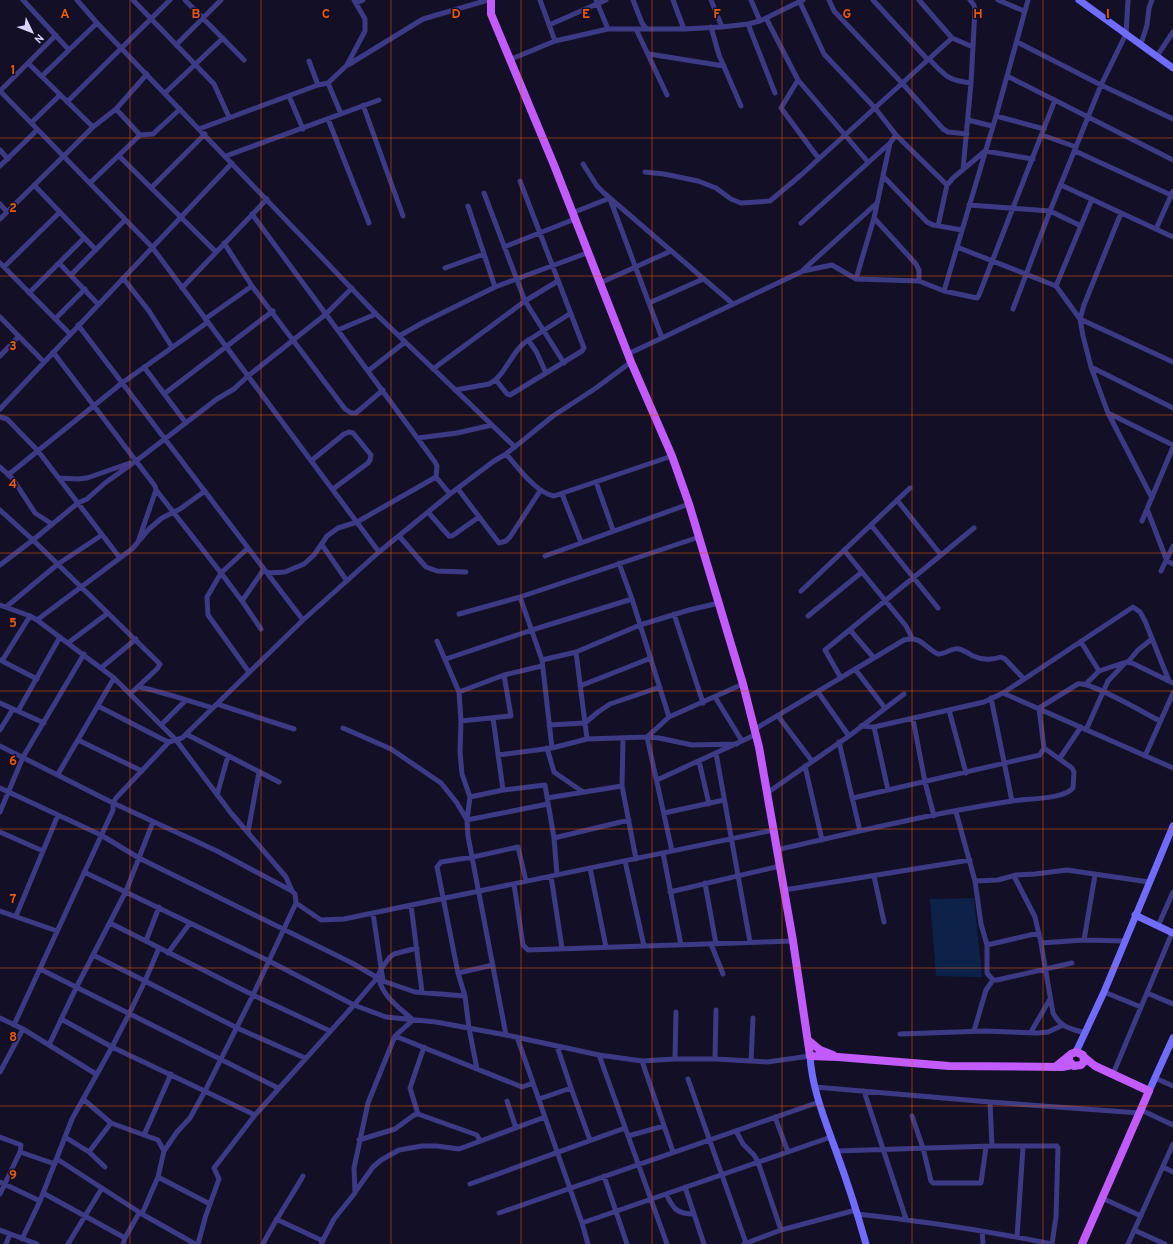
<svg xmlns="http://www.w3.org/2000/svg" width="1173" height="1244" font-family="Overpass,sans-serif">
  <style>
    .water { fill: #0c2248 }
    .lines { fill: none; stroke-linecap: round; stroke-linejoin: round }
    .street { stroke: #3d3a85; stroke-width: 5 }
    .secondary { stroke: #6f6bff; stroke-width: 7 }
    .primary { stroke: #c25bff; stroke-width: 8 }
    .grid { fill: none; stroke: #e8590c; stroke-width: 1; stroke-opacity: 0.55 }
    .grid-label { font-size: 13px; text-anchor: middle; font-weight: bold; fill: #e8590c; stroke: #130f26; stroke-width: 3; stroke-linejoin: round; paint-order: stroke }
  </style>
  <rect width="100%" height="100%" fill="#130f26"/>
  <!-- water -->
  <path class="water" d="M974,898L982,977L936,976L930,899Z"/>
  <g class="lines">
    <!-- street -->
    <path class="street" d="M23,0L69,50
      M77,0L97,23L376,314L515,447
      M133,0L214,84L229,117
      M185,0L244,60
      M540,0L555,41
      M596,0L608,29
      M633,0L642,23L646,28
      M673,0L684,29
      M711,0L722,27
      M751,0L760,21
      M799,0L824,54L875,108L896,135L947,185
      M829,0L834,11L902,83L943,129L948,132L967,134
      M873,0L928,60
      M919,0L952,38L973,47
      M998,0L1024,11
      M356,3L363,0
      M766,18L798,80L868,162
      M748,24L775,93
      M549,25L606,0
      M711,27L719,55L741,106
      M636,29L667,95
      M1017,42L1101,85L1173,119
      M1141,44L1147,25L1149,8L1152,0
      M176,45L221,0
      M649,54L724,66
      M1157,56L1173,32
      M929,59C946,76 947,80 971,83
      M509,60L555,41L608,29H684L722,27L748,24L760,21L803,0
      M309,61L318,85
      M28,63L93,127
      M348,65L423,19L488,0
      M42,76L97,23
      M1007,76L1173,160
      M798,80L781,108L819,159
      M328,83L341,114
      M0,91L152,247L379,552
      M0,91L56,35
      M165,93L223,38
      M289,96L303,129
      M67,102L170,0
      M363,105L403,216
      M116,109L140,135
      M996,116L1044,129
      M328,119L369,223
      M968,120L992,126
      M31,123L60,95
      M199,129L318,85L328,83L347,65L365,31V19L354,0
      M1042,135L1076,147
      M0,150L8,159
      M1075,151L1173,196
      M119,156L216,252
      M226,156L379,100
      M583,164L597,186L604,193L733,304
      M0,166L37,130
      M963,170L971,83L975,9L974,5L970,0
      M645,172L664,174L698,181L716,188L731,199L741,203L770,201L801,175L952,38
      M883,176L927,222L933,225L962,230
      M90,183L140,135L153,134L180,109
      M34,185L96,250
      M1061,185L1173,237
      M151,188L205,134
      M484,193L525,301L564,363
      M610,199L662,338
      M1092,199L1056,286L1080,319L1173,362
      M0,204L7,212
      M969,205L1050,211L1081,226
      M468,206L495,287
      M572,213L610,198
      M1121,213L1084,305L1080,319L1083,336L1091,367L1108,413L1152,498
      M252,214L435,462L437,466L436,477L450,494
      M874,218L916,264L919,270V281
      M0,219L93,127L116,109L147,74
      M801,223L890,143
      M938,226L947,185L953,178L985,151L1033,159
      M1156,229L1173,191
      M224,243L252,286L345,409L351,413H356L383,390
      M504,247L575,219
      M957,247L1056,286
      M0,263L70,334
      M59,263L98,304
      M4,267L60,212
      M445,268L484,254
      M803,270L877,203
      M71,275L125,220
      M123,278L149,311L172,347
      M856,279L874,218L890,143L896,135
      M600,283L671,251
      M182,288L267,199
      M944,291L996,116L1028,0
      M29,293L84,238
      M649,303L703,279
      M1013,309L1050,211L1101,85L1126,34L1128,0
      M0,317L44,362
      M55,319L85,289
      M205,319L252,286
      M78,325L303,620
      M338,330L376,314
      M399,336L424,322L495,287L587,253
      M528,340L536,351L546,373
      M628,354L803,271L832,265L856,279L919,281L944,291L977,298L979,295L1055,100
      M0,356L19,336
      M144,367L186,423
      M1091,367L1173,408
      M433,369L525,301L558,281
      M368,371L405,342
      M496,380L507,394L510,395L582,351L584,348L520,181
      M455,390L489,384C505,376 510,355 524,343L571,313
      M164,394L273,311
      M0,409L232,163
      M1108,413L1173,445
      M0,417L7,419L38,451L120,558
      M418,438L457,433L492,425
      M506,454C518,467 536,493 554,496L672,456
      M311,461L344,434L349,432L353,433L371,455L370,460L368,463L333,489
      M0,467L13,479L35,513L52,524
      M8,475L122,383L208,322
      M59,478L78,479L87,478L130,463
      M596,482L613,530
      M458,489L499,543L506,541L510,537L540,491
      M156,490L221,573L207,597L208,615L249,672
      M562,494L581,542
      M897,500L941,555
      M1147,509L1167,561L1173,564
      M0,510L33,540L160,664L157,669L130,694
      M428,512L449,536H452L479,517
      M1142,521L1173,447
      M871,525L938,608
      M399,536L426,567L437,571L466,572
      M140,540L149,529L162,518L180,509L205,491
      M322,545L347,581
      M844,550L906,626L912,638
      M545,556L689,504
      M619,563L632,599L669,717
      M0,565L33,540L78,503L87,499L105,483L136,461L217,399L234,389L248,376L326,314L352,288
      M1161,571L1173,546
      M267,573L285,572L304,564L314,555L327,536L338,528L357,522L436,477
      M801,591L910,488
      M520,597L542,660L552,748
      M242,601L221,573L248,548
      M0,605L30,616L37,620L114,678L176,740L231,813L286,877L292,891
      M6,607L58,564L102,535
      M459,614L520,597L699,537
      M674,614L703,703
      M808,616L862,572
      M37,620L132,549L138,542L156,490L155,486L53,352
      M261,629L242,601L264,569
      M850,630L874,658
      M437,641L459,692L461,721L460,752L462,774L470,797L467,820L468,836L506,1035
      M1081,642L1099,671L1086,684
      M68,643L108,613
      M576,652L587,739
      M446,659L532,630L632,599
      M0,660L37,679
      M542,660L576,652L640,625L689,610L719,603
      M2,661L30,616
      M1128,662L1138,650L1152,639
      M101,668L136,639
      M855,669L885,708
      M1099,671L1123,663
      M841,678L825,650L974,528
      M580,686L651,658
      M139,687C164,692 188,701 213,708
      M459,692L504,675L542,666
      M818,692L849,736
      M1003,693L1133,607L1140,612L1145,621L1169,681
      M715,697L742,741
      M991,698L1012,801
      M0,703L44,723
      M217,704L294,729
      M98,706L162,739L169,742L182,738L303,620L379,552L450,494L494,461L506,454L553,416L596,388L631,362
      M949,710L966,773
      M18,711L60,637
      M778,716L812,761
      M493,718L503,790L545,785L554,838L557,875
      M913,719L925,782L934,816
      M461,721L511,716L504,675
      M161,725L186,700
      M549,725L585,723L598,712L610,704L660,687
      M861,726L874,727L984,702L1003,693L1173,768
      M874,727L888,790
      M343,728L391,749L441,783L457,803L467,820L548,804
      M755,729L904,640C921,635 925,648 938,654C946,654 952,647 959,649C964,650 969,654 973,656C982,660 992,660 1001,657L1005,659L1024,679
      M0,730L13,709
      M1086,730L1108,681L1126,662L1132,663L1173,683
      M186,734L279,782
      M647,737L672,851
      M647,737L669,717L743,684
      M623,738L622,786L636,859
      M78,740L142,771
      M839,742L860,831
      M0,746L113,803L217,851L292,891L295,894L296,903L253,995L205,1091L190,1118L177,1132L164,1151L158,1177L142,1214
      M547,748L554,772L583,792
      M716,753L750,942
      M498,755L552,748L587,739L647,737L659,738L692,745L737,744
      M1145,756L1173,693
      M1060,758L1081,727
      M699,761L709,804
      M805,766L822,840
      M58,774L114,678
      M657,780L757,734
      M0,788L101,835L139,858L352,963L383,981L415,992L465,996
      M767,793L849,736L904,694
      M217,795L228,756
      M470,797L503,790
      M547,798L622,786
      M853,798L1040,755L1044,748L1039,708L1078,684C1090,681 1146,714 1160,721
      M0,812L23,757L84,654
      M956,812L975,881L981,924L987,945V973L993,980H997L1072,963
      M664,813L724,800
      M0,832L43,851
      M248,832L259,772
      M554,838L629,820
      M777,850C855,832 933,813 1012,801C1029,798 1062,800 1073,788L1074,772L1072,768L1044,748
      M663,853L681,945
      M625,861L644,946
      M590,868L606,947
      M84,872L269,961L354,1005L386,1017L436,1022L506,1035L599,1055L642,1061L675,1059H715L767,1062L810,1056
      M1016,875L1015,878L1035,917L1041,943L1053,1013C1061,1028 1070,1028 1085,1033
      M551,876L562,948
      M874,876L884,922
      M975,881L998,880L1016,875L1035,874L1067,870L1149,882
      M705,883L716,944
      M514,884L523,945L528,950L793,941
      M784,890L970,860
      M670,892L780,866
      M296,903L321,920L344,919L774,830
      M411,905L422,992
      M0,911L57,931
      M373,913L383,981
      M16,916L58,815
      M110,923L253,995L330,1031
      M1158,926L1173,892
      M1084,940L1095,875
      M146,941L159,907
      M1041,943L1084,940L1125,941
      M711,944L723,974
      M987,945L1039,933
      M168,953L190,923
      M93,955L145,981L237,1028L305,1058
      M40,969L278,1088
      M458,973L493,965
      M1104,992L1141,1007
      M1147,993L1173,1004
      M0,1018L23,1029L96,1074
      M61,1019L112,1047L255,1115
      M14,1025L113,810V803L116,798L169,742
      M974,1031L986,990L993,980
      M1031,1032L1050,999
      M900,1034L985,1031L1037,1033L1048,1032L1063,1025
      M395,1036L522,1087L533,1083
      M517,1037L582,1223
      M49,1045L76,988L126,891L153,822
      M557,1046L571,1088L590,1140
      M599,1055L667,1244
      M675,1059L676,1012
      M715,1059L716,1010
      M642,1061L673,1152
      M751,1061L753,1018
      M477,1069L469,1028L465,996L458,973L437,867L441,862L473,857L518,847L526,881
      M0,1072L23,1029
      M1113,1074L1172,933
      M1155,1078L1173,1086
      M688,1079L746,1243
      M815,1087L990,1102L1140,1113
      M864,1091L906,1219
      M83,1099L111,1123L158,1140L164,1151
      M539,1099L571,1088
      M507,1101L516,1128
      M990,1102L992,1146
      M1141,1110L1173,1125
      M418,1114L410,1088L424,1047
      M912,1116L923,1148L931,1181L933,1183H981L986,1147
      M775,1117L788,1152
      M736,1131L743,1144L754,1155L758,1162L781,1230
      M144,1135L171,1074
      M628,1136L664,1126
      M0,1137L21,1145L20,1152L0,1194
      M65,1137L89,1152L105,1167
      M359,1140L395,1129L414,1115L418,1114L477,1135L480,1141
      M836,1151L992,1146H1057L1058,1148L1056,1217L1052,1244
      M20,1152L55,1164
      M89,1152L111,1123
      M57,1159L142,1214L195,1244
      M1163,1167L1173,1172
      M604,1176L627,1244
      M158,1177L210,1204
      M0,1182L40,1201
      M470,1184L625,1128
      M685,1187L704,1244
      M355,1192L373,1167L381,1160L399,1150L422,1146H437L459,1149L545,1117
      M43,1193L125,1238
      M666,1194C673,1208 676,1214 694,1214
      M1102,1198L1141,1216
      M499,1213L819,1102
      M857,1214C923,1221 988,1231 1052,1244
      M276,1219L323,1241
      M0,1230L37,1244
      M1134,1230L1165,1244
      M982,1231L983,1244
      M1017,1237L1023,1147
      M22,1239L40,1201L72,1119L112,1047L129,1014L145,981L159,948
      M6,1244L10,1234
      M68,1244L102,1188
      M123,1244L125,1238L139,1213
      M198,1244L206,1215L219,1179L214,1168L255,1115L354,1005L377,978L381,969L390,957L394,954L417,948
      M263,1244C275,1220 290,1199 303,1176
      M321,1244L334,1219L355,1193L354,1168L368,1103L395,1036L413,1020C400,1008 383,997 379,979
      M588,1244L582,1223L831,1137
      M744,1244L781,1230L856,1210
      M1128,1244L1173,1144"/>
    <!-- secondary -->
    <path class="secondary" d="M1079,0L1173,68
      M1135,915L1173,933
      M1076,1052L1104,992L1173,826
      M810,1056C812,1089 825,1120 836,1151C847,1181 857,1212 866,1244
      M1149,1091L1173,1038"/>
    <!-- primary -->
    <path class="primary" d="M491,0V14L554,165L631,362L672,456L689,504L743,684L759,747L793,941L810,1056L838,1057L949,1066L1062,1067L1072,1065
      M808,1040L820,1050L833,1055
      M1055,1067L1071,1054L1076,1052L1083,1055L1084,1062L1081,1065L1074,1066L1069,1061V1056
      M1082,1244L1149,1091L1095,1066L1084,1057"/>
  </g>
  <!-- grid -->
  <path class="grid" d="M130,0V1244M261,0V1244M391,0V1244M521,0V1244M652,0V1244M782,0V1244M912,0V1244M1043,0V1244M0,138H1173M0,276H1173M0,415H1173M0,553H1173M0,691H1173M0,829H1173M0,968H1173M0,1106H1173"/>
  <g class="grid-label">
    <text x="65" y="18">A</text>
    <text x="196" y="18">B</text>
    <text x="326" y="18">C</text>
    <text x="456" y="18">D</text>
    <text x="586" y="18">E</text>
    <text x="717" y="18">F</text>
    <text x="847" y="18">G</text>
    <text x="978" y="18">H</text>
    <text x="1108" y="18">I</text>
    <text x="13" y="74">1</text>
    <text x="13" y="212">2</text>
    <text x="13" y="350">3</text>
    <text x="13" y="488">4</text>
    <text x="13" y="627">5</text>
    <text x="13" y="765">6</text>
    <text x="13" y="903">7</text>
    <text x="13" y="1041">8</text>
    <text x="13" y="1179">9</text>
  </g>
  <!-- north arrow -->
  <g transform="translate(32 32) rotate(133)" stroke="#130f26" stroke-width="3" paint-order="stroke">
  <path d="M0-3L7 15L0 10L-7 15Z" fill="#d9d4ff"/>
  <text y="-6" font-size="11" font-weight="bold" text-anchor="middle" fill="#d9d4ff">N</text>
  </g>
</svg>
